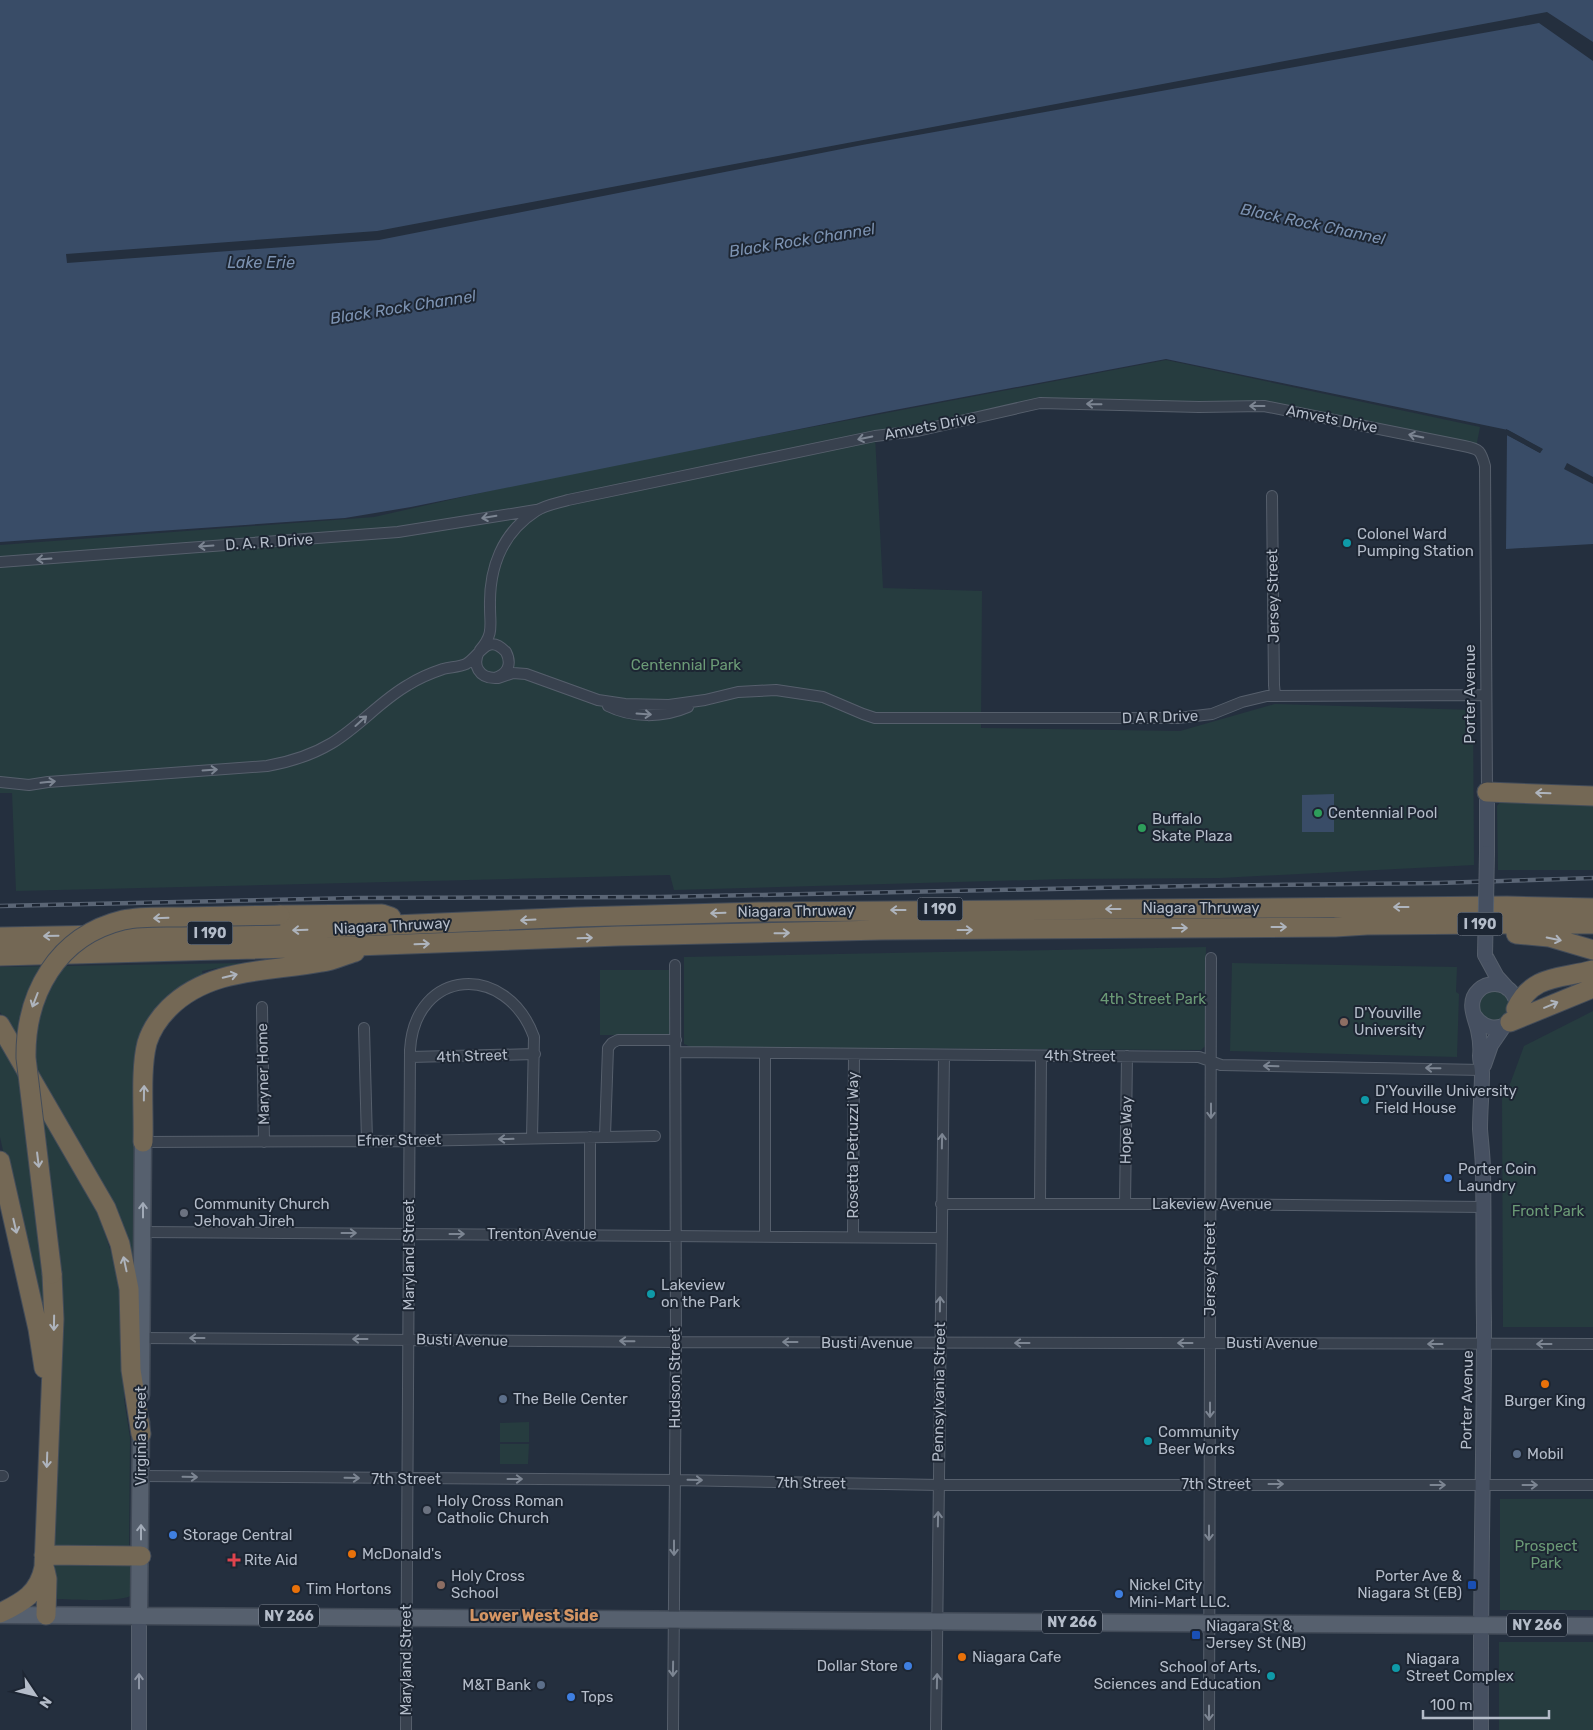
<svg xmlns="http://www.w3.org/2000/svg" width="1593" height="1730" font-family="Rubik,sans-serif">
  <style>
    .green { fill: #263c3f }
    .water { fill: #394c67 }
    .pier { fill: #242f3e }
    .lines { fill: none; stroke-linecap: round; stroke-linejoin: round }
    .street-casing { stroke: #565f6c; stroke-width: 12 }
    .secondary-casing { stroke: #565f6c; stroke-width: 16 }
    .primary-casing { stroke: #414a57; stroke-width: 19 }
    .highway-casing { stroke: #434c59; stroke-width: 21 }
    .street { stroke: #38414e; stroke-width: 10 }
    .secondary { stroke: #465061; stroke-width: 14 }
    .primary { stroke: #56606e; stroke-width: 16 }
    .highway { stroke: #746855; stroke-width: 19 }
    .rail-casing { stroke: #5a6575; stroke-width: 4.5 }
    .rail { stroke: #1d2633; stroke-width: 2.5; stroke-dasharray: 8; stroke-linecap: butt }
    .secondary-bridge-casing { stroke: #565f6c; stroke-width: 16; stroke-linecap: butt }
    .highway-bridge-casing { stroke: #434c59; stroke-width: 21; stroke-linecap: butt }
    .secondary-bridge { stroke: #465061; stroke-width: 14 }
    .highway-bridge { stroke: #746855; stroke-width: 19 }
    .oneway { stroke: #7c8592 }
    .oneway2 { stroke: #aeb4bd }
    .oneway3 { stroke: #a1aab7 }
    .oneway4 { stroke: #8e96a5 }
    .culture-dot { fill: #0f9aa8; stroke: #1d2633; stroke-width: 2 }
    .leisure-dot { fill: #2e9e5b; stroke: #1d2633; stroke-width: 2 }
    .education-dot { fill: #8d6e63; stroke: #1d2633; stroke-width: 2 }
    .shop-dot { fill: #3f7fe0; stroke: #1d2633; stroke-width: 2 }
    .worship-dot { fill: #6b7280; stroke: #1d2633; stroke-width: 2 }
    .food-dot { fill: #e8710a; stroke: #1d2633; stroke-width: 2 }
    .service-dot { fill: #5c6f8a; stroke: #1d2633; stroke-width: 2 }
    .health-dot { fill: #e0444e; stroke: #1d2633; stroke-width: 2 }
    .transit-dot { fill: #1a4fb4; stroke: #1d2633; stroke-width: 2 }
    .labels { text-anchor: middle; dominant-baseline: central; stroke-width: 4; stroke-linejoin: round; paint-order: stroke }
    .shield { fill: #1d2633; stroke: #878f9c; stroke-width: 1 }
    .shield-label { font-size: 14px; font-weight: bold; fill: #b4bcc9 }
    .street-label { font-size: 15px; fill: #b4bcc9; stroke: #1d2633 }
    .poi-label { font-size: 15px; fill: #b4bcc9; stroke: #1d2633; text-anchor: start }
    .park-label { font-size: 15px; fill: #6b9a76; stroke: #1d2633 }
    .water-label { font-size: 16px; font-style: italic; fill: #7c92b1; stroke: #1d2633 }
    .neighbourhood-label { font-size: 16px; font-weight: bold; fill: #d59563; stroke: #1d2633 }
  </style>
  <rect width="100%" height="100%" fill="#242f3e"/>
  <!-- green -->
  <path class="green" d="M1166,360L1480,427L1476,448L1264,406L1041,403L875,436L883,588L982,591L981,728L1180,731L1275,704L1473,710L1474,865L1220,878L1067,879L674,890L670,875L16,891L12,793H0V545L374,517L564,474Z
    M1501,801L1593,804V870H1498L1497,806Z
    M1206,947L1205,1046L1201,1050L691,1047L684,1044V957Z
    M244,963L202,971L203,975C186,981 173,990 161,1004L134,1074L135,1288C131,1259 127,1233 116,1206L14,1031L0,1012V967Z
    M1232,963L1457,967L1456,992L1459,994L1457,1057L1230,1051Z
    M600,970H671L670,1035H600Z
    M1495,989L1510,997V1014L1497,1024L1481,1018C1477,998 1477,998 1495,989Z
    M1593,1011V1327H1503L1502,1096L1506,1095L1524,1046Z
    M0,1041L99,1216L119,1276L124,1302V1399L130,1438L129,1548L53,1545L56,1402L63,1301L62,1272L47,1275L46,1345L0,1137Z
    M529,1422V1442H500V1423Z
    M500,1444H529L528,1464H500Z
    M1500,1499H1593V1610H1500Z
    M53,1562H132L133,1595C119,1603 72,1599 53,1599Z
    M1499,1642H1593V1730H1499Z"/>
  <!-- water -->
  <path class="water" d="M0,0H1593V544L1506,549L1507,435L1540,453L1542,449L1508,430L1166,359L884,412L411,507L345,518L0,542Z
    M1334,794V832H1302V795Z"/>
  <!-- pier -->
  <path class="pier" d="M1547,12L1593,42V61L1539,23L862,145L379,240L67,263L66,254L377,231Z
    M1506,429L1543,449L1540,453L1507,435V432L1539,450L1506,432Z
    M1567,463L1593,477V484L1564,469Z"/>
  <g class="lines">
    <!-- street casing -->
    <g class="street-casing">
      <path id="street" d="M1272,496L1274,685L1275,695
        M0,562L398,532L536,510
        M480,650C494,634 490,626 490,607C489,568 502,533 536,511C545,505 558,503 568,500L875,436L917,431L1040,403L1199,407L1264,406L1464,446C1480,449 1481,451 1485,466L1487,792
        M498,678L513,673L526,674L598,700L625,704L669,705L705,700L738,692L776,690L823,697L863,714L875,718H1178L1212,714L1242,702L1267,696L1486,695
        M608,706C632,718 663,718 688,707
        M0,782L29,785L48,782L267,766C290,762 312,755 332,743C360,726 380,701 408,685C419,678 431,673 443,669C451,667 459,667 466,664C480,656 487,632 506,652C512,664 508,674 495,678C479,678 472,665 479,652
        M262,1007L264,1142
        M364,1028L367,1141
        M677,1052L1199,1057L1221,1065L1482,1070
        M765,1053V1236
        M410,1057L535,1054
        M605,1136L608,1048L612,1043L618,1040H676
        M590,1137V1234
        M143,1142L410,1141L655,1136
        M941,1204H1210L1483,1207
        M1040,1204L1041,1056
        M1125,1204L1127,1056
        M142,1232L941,1238
        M853,1236L854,1054
        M141,1338L676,1342L1593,1344
        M0,1476H3
        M141,1476L675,1480L939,1485H1593
        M406,1730L410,1050C415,967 507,962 534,1037L532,1138
        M673,1730L676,1342L675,965
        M936,1730L944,1055
        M1209,1730L1211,958"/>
    </g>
    <!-- secondary casing -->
    <g class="secondary-casing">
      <path id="secondary" d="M1487,792V853
        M1485,955L1497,977L1507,988
        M1474,1015C1492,1043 1529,1019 1513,994C1509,988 1502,984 1495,984C1489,984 1483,986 1479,990C1466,1002 1475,1017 1478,1030C1480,1039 1481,1047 1480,1056C1480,1062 1482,1067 1482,1073C1482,1091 1480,1110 1480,1129C1481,1143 1483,1157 1483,1172C1484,1222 1483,1272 1484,1322C1484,1458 1480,1594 1481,1730
        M1484,1065L1491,1045L1504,1026
        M139,1730V1615"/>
    </g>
    <!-- primary casing -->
    <g class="primary-casing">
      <path id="primary" d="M141,1395L143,1142
        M0,1615L1593,1626
        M139,1615L141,1422"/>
    </g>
    <!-- highway casing -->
    <g class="highway-casing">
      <path id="highway" d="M1487,792L1593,796
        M280,915L382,914L391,917
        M1516,934L1549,937L1593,950
        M0,937L211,933L577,917L759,912L1507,906L1593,908
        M0,956L330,947L618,936L882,930L1335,927L1367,925L1496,924H1593
        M1516,1009C1532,974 1561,979 1593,970
        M1510,1022L1593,988
        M0,1025L106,1208L120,1244L129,1289L131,1370L141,1434
        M143,1142C144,1113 140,1070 147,1043C151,1030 159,1018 169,1008C210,967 270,972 322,962C333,961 344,955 355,952
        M0,1161L38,1329L44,1368
        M44,1555L141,1556
        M45,1570L47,1579L46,1615
        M0,1613C23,1602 39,1593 44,1567L54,1319L52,1274"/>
    </g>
    <!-- street -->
    <use href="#street" class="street"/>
    <!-- secondary -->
    <use href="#secondary" class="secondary"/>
    <!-- primary -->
    <use href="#primary" class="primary"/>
    <!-- highway -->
    <use href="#highway" class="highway"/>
    <!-- rail casing -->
    <g class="rail-casing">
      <path id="rail" d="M0,906L357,898L660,897L1191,886L1438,883L1593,878"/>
    </g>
    <!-- rail -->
    <use href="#rail" class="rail"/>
    <!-- secondary-bridge casing -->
    <g class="secondary-bridge-casing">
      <path id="secondary-bridge" d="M1485,955L1487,853"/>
    </g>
    <!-- highway-bridge casing -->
    <g class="highway-bridge-casing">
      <path id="highway-bridge" d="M52,1274L26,1058C25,994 57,936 123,920C141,916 162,917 181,917C214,916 247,916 280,915"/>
    </g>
    <!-- secondary-bridge -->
    <use href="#secondary-bridge" class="secondary-bridge"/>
    <!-- highway-bridge -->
    <use href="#highway-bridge" class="highway-bridge"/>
  </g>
  <!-- one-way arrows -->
  <defs><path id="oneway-shaft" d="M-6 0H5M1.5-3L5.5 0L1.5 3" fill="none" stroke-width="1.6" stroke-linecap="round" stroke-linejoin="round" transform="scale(1.25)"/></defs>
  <g class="oneway">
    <use href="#oneway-shaft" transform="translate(1094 404) rotate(-179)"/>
    <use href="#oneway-shaft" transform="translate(1257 406) rotate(-180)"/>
    <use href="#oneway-shaft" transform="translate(1416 436) rotate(-169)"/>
    <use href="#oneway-shaft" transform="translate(865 438) rotate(168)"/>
    <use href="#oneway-shaft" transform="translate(489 517) rotate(171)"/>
    <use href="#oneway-shaft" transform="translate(206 546) rotate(176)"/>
    <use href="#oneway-shaft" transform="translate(44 559) rotate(176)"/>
    <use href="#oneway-shaft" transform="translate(644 714) rotate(4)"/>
    <use href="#oneway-shaft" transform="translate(361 721) rotate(-42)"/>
    <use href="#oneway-shaft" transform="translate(210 770) rotate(-4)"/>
    <use href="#oneway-shaft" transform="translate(48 782) rotate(-6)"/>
    <use href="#oneway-shaft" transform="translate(1271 1066) rotate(-179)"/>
    <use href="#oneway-shaft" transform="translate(1433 1068) rotate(-179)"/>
    <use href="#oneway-shaft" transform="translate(1211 1111) rotate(90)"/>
    <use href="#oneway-shaft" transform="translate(506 1139) rotate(179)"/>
    <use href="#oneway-shaft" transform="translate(942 1141) rotate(-89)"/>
    <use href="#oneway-shaft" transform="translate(349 1233)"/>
    <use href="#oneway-shaft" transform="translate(457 1234)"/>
    <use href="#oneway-shaft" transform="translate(940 1304) rotate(-89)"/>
    <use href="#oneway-shaft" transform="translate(197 1338) rotate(-180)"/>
    <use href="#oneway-shaft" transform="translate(360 1339) rotate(-180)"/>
    <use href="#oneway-shaft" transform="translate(627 1341) rotate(-179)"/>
    <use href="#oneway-shaft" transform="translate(790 1342) rotate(-180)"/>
    <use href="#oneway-shaft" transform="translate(1022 1343) rotate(-180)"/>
    <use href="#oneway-shaft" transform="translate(1185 1343) rotate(-180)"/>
    <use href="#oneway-shaft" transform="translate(1435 1344) rotate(-180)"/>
    <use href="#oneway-shaft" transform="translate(1544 1344) rotate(-180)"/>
    <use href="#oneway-shaft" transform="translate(1210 1410) rotate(90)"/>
    <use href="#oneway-shaft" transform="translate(190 1477) rotate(1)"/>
    <use href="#oneway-shaft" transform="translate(352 1478) rotate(1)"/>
    <use href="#oneway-shaft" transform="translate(515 1479)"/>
    <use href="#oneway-shaft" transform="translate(695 1480) rotate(1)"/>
    <use href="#oneway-shaft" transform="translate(1276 1484)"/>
    <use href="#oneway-shaft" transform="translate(1438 1485)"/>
    <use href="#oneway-shaft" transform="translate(1530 1485)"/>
    <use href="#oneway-shaft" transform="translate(938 1519) rotate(-89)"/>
    <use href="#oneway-shaft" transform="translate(1209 1533) rotate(90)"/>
    <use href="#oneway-shaft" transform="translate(674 1548) rotate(90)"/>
    <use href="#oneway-shaft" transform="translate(673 1669) rotate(91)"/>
    <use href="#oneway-shaft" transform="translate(937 1681) rotate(-89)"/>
    <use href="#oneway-shaft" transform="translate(1209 1713) rotate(90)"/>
  </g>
  <g class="oneway2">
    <use href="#oneway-shaft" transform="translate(1543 793) rotate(-178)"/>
    <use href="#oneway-shaft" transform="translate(1401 907) rotate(180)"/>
    <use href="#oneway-shaft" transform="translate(1113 909) rotate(180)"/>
    <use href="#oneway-shaft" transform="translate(898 910) rotate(180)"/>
    <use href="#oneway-shaft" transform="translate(718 913) rotate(178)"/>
    <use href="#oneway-shaft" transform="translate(161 918) rotate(178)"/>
    <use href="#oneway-shaft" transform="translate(528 920) rotate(177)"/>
    <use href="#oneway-shaft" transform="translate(1279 927)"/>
    <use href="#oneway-shaft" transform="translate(1180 928)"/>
    <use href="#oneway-shaft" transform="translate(300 930) rotate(178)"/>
    <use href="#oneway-shaft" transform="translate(965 930)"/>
    <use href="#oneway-shaft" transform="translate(782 933) rotate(-1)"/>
    <use href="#oneway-shaft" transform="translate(51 936) rotate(179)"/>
    <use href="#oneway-shaft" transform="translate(585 938) rotate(-2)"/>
    <use href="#oneway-shaft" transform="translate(1554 939) rotate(12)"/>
    <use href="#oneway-shaft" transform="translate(422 944) rotate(-2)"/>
    <use href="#oneway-shaft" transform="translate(230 976) rotate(-14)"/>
    <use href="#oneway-shaft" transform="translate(35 1000) rotate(111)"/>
    <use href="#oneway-shaft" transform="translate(1551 1005) rotate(-23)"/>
    <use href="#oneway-shaft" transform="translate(144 1093) rotate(-89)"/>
    <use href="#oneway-shaft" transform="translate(38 1160) rotate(83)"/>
    <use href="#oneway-shaft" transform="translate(15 1226) rotate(77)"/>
    <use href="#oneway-shaft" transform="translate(125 1264) rotate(-102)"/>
    <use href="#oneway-shaft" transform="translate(54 1323) rotate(91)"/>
    <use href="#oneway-shaft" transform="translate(47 1460) rotate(92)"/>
  </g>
  <g class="oneway3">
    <use href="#oneway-shaft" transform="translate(143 1210) rotate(-90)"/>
    <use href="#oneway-shaft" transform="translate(141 1532) rotate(-90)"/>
  </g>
  <use class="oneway4" href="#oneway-shaft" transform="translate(139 1681) rotate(-90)"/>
  <!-- markers -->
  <g class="culture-dot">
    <circle cx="1347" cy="543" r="5"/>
    <circle cx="1365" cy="1100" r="5"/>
    <circle cx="651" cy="1294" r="5"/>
    <circle cx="1148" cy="1441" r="5"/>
    <circle cx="1396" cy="1668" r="5"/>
    <circle cx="1271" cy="1676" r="5"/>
  </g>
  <g class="leisure-dot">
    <circle cx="1318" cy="813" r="5"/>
    <circle cx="1142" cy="828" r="5"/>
  </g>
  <g class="education-dot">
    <circle cx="1344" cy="1022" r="5"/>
    <circle cx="441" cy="1585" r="5"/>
  </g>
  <g class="shop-dot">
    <circle cx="1448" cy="1178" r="5"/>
    <circle cx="173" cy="1535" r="5"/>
    <circle cx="1119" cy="1594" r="5"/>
    <circle cx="908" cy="1666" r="5"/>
    <circle cx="571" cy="1697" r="5"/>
  </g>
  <g class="worship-dot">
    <circle cx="184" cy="1213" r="5"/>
    <circle cx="427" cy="1510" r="5"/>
  </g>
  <g class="food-dot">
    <circle cx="1545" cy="1384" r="5"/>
    <circle cx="352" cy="1554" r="5"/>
    <circle cx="296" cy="1589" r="5"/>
    <circle cx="962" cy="1657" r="5"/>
  </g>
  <g class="service-dot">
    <circle cx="503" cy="1399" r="5"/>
    <circle cx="1517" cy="1454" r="5"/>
    <circle cx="541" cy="1685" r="5"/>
  </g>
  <path class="health-dot" d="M231.5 1552.5h5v5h5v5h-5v5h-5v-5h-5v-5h5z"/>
  <g class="transit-dot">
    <rect x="1467" y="1580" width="10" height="10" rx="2.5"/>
    <rect x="1191" y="1630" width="10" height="10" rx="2.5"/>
  </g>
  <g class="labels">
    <!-- shield labels -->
    <g class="shield">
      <rect x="917.5" y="897.5" width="45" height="23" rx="4"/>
      <rect x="1457.5" y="912.5" width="45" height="23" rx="4"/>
      <rect x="187.5" y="921.5" width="45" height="23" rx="4"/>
      <rect x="259" y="1604.5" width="60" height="23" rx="4"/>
      <rect x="1042" y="1610.5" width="60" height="23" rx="4"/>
      <rect x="1507" y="1613.5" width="60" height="23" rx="4"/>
    </g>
    <g class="shield-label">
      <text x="940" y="909">I 190</text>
      <text x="1480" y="924">I 190</text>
      <text x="210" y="933">I 190</text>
      <text x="289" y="1616">NY 266</text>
      <text x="1072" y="1622">NY 266</text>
      <text x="1537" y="1625">NY 266</text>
    </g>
    <!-- street labels -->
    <g class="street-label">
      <text transform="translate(1332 419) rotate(11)">Amvets Drive</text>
      <text transform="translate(930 426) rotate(-11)">Amvets Drive</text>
      <text transform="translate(269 542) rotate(-4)">D. A. R. Drive</text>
      <text transform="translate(1273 596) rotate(-91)">Jersey Street</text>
      <text transform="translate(1470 694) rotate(-90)">Porter Avenue</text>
      <text transform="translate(1160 717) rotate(-2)">D A R Drive</text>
      <text x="1201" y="908">Niagara Thruway</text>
      <text transform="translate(796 911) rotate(-1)">Niagara Thruway</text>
      <text transform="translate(392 926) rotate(-3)">Niagara Thruway</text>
      <text transform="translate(472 1056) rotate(-2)">4th Street</text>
      <text transform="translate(1080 1056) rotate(1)">4th Street</text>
      <text transform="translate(263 1074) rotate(-91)">Maryner Home</text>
      <text transform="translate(1126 1130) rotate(-89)">Hope Way</text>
      <text transform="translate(399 1140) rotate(-1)">Efner Street</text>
      <text transform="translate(853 1145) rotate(-90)">Rosetta Petruzzi Way</text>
      <text x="1212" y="1204">Lakeview Avenue</text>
      <text x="542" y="1234">Trenton Avenue</text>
      <text transform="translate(409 1255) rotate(-90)">Maryland Street</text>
      <text transform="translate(1210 1269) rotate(-90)">Jersey Street</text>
      <text transform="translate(462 1340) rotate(1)">Busti Avenue</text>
      <text x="867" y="1343">Busti Avenue</text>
      <text x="1272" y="1343">Busti Avenue</text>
      <text transform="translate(675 1378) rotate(-90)">Hudson Street</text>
      <text transform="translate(939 1392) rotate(-89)">Pennsylvania Street</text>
      <text transform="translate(1467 1400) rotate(-89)">Porter Avenue</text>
      <text transform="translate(141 1436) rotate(-90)">Virginia Street</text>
      <text x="406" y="1479">7th Street</text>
      <text transform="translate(811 1483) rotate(1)">7th Street</text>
      <text x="1216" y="1484">7th Street</text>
      <text transform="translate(406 1660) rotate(-90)">Maryland Street</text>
    </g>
    <!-- poi labels -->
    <g class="poi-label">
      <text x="1357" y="534">Colonel Ward<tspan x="1357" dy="17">Pumping Station</tspan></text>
      <text x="1328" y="813">Centennial Pool</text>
      <text x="1152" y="819">Buffalo<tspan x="1152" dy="17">Skate Plaza</tspan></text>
      <text x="1354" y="1013">D'Youville<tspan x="1354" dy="17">University</tspan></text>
      <text x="1375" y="1091">D'Youville University<tspan x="1375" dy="17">Field House</tspan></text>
      <text x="1458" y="1169">Porter Coin<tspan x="1458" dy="17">Laundry</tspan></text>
      <text x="194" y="1204">Community Church<tspan x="194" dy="17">Jehovah Jireh</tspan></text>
      <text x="661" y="1285">Lakeview<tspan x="661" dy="17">on the Park</tspan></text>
      <text x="513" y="1399">The Belle Center</text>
      <text x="1545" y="1401" text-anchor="middle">Burger King</text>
      <text x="1158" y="1432">Community<tspan x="1158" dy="17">Beer Works</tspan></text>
      <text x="1527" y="1454">Mobil</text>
      <text x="437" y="1501">Holy Cross Roman<tspan x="437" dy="17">Catholic Church</tspan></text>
      <text x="183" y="1535">Storage Central</text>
      <text x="362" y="1554">McDonald's</text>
      <text x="244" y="1560">Rite Aid</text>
      <text x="451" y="1576">Holy Cross<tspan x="451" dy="17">School</tspan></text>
      <text x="1462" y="1576" text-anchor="end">Porter Ave &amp;<tspan x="1462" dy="17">Niagara St (EB)</tspan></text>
      <text x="1129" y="1585">Nickel City<tspan x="1129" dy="17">Mini-Mart LLC.</tspan></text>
      <text x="306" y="1589">Tim Hortons</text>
      <text x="1206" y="1626">Niagara St &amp;<tspan x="1206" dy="17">Jersey St (NB)</tspan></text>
      <text x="972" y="1657">Niagara Cafe</text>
      <text x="1406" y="1659">Niagara<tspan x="1406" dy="17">Street Complex</tspan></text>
      <text x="898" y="1666" text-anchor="end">Dollar Store</text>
      <text x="1261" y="1667" text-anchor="end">School of Arts,<tspan x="1261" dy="17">Sciences and Education</tspan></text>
      <text x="531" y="1685" text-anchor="end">M&amp;T Bank</text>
      <text x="581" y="1697">Tops</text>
    </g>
    <!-- park labels -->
    <g class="park-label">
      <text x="686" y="665">Centennial Park</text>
      <text x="1153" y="999">4th Street Park</text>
      <text x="1548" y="1211">Front Park</text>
      <text x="1546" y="1546">Prospect<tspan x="1546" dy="17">Park</tspan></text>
    </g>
    <!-- water labels -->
    <g class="water-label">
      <text transform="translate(1313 224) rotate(12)">Black Rock Channel</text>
      <text transform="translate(802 240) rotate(-9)">Black Rock Channel</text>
      <text x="261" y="262">Lake Erie</text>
      <text transform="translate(403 307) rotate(-9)">Black Rock Channel</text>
    </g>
    <!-- neighbourhood labels -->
    <g class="neighbourhood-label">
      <text x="534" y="1615">Lower West Side</text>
    </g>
  </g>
  <!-- north arrow -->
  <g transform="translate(35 1695) rotate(125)" stroke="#1d2633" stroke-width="4" paint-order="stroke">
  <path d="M0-4L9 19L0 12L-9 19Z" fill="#b4bcc9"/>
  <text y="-8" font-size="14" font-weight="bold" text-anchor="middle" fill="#b4bcc9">N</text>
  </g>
  <!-- scale -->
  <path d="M1423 1710v8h126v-8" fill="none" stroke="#b4bcc9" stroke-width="2.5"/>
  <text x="1430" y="1710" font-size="15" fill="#b4bcc9" stroke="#1d2633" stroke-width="4" paint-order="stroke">100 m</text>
</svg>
